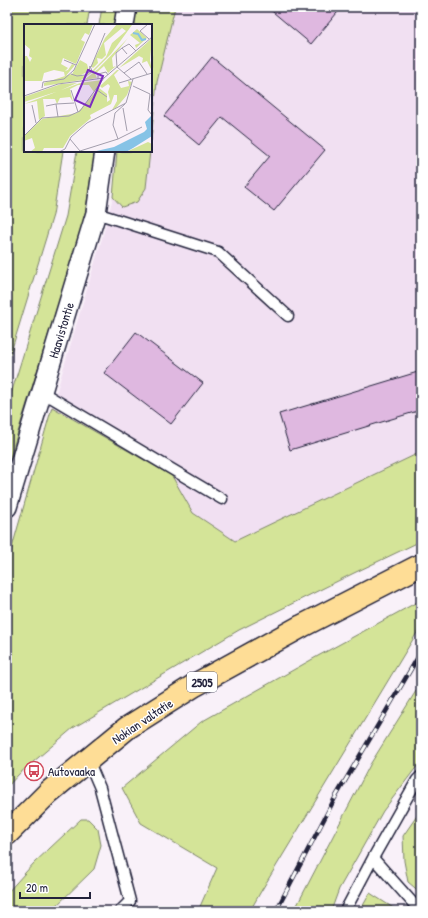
<svg xmlns="http://www.w3.org/2000/svg" width="428" height="918" font-family="'Patrick Hand',sans-serif">
  <style>
    .built { fill: #f1e0f2 }
    .green { fill: #d4e498; stroke: #7b836a }
    .building { fill: #dfb8e0; stroke: #22223b }
    .lines { fill: none; stroke-linecap: round; stroke-linejoin: round }
    .lane-casing { stroke: #22223b; stroke-width: 13 }
    .street-casing { stroke: #22223b; stroke-width: 22 }
    .primary-casing { stroke: #22223b; stroke-width: 25 }
    .lane { stroke: #fff; stroke-width: 10 }
    .street { stroke: #fff; stroke-width: 19 }
    .primary { stroke: #fedd96; stroke-width: 22 }
    .rail-casing { stroke: #22223b; stroke-width: 4.5 }
    .rail { stroke: #fff; stroke-width: 3; stroke-dasharray: 9; stroke-linecap: butt }
    .labels { text-anchor: middle; dominant-baseline: central; stroke-width: 3; stroke-linejoin: round; paint-order: stroke }
    .shield { fill: #fff; stroke: #646476; stroke-width: 1 }
    .shield-label { font-size: 12px; font-weight: bold; fill: #22223b }
    .street-label { font-size: 13px; fill: #22223b; stroke: #fff }
    .poi-label { font-size: 13px; fill: #22223b; stroke: #fff; text-anchor: start }
    .inset-river { fill: none; stroke: #86c3e6; stroke-width: 2 }
    .inset-road { fill: none; stroke: #a39ead; stroke-width: 1 }
    .view { fill: #7b2cbf; fill-opacity: 0.15; stroke: #7b2cbf; stroke-width: 2 }
    .inset-edge { fill: none; stroke: #22223b; stroke-width: 2 }
  </style>
  <rect width="100%" height="100%" fill="#f9f1f9"/>
  <filter id="ink" filterUnits="userSpaceOnUse"><feTurbulence type="fractalNoise" baseFrequency=".025" numOctaves="2"/><feDisplacementMap in="SourceGraphic" scale="8" xChannelSelector="R" yChannelSelector="G"/><feConvolveMatrix kernelMatrix="1 2 1 2 8 2 1 2 1" color-interpolation-filters="sRGB"/></filter>
  <g filter="url(#ink)">
    <!-- built -->
    <path class="built" d="M175,7H421V452L235,541L193,513L172,476L52,407L103,235L113,197L122,207L146,188L150,151H151L157,82Z"/>
    <!-- green -->
    <path class="green" d="M7,7H90L87,25H25V151H63L53,215L7,365Z
      M102,7H117L114,25H99Z
      M135,7H175L157,82L151,141V25H131Z
      M77,151H95L84,221L7,467V407L66,216Z
      M117,151H150L146,188L137,202L122,207L113,197Z
      M52,407L172,476L193,513L235,541L421,452V541L354,573L239,630L73,728L19,774L7,787V565Z
      M421,600V626L260,893L250,911H198L217,868L141,823L122,788L201,722L318,656Z
      M421,683V761L383,811L339,889L331,911H294L371,763Z
      M421,810V893L408,882L404,861L403,836Z
      M81,819H88L98,829L101,845L94,869L51,911H7V893L34,863Z
      M370,893L398,911H360Z"/>
    <!-- building -->
    <path class="building" d="M267,7H342L311,44Z
      M212,57L325,150L274,211L244,187L270,156L222,117L199,145L164,116Z
      M136,332L203,383L171,424L104,373Z
      M421,371V410L290,450L279,414Z"/>
    <g class="lines">
      <!-- lane casing -->
      <g class="lane-casing">
        <path id="lane" d="M96,213L218,252L288,316
          M42,392L222,499
          M88,760L100,788L130,901L120,911
          M373,858L420,911
          M345,911L373,858L417,780L421,776"/>
      </g>
      <!-- street casing -->
      <g class="street-casing">
        <path id="street" d="M124,25L127,7
          M7,507L96,213L105,151"/>
      </g>
      <!-- primary casing -->
      <g class="primary-casing">
        <path id="primary" d="M7,834L49,792L127,728L195,685L302,626L421,565"/>
      </g>
      <!-- lane -->
      <use href="#lane" class="lane"/>
      <!-- street -->
      <use href="#street" class="street"/>
      <!-- primary -->
      <use href="#primary" class="primary"/>
      <!-- rail casing -->
      <g class="rail-casing">
        <path id="rail" d="M276,911L335,798L421,652"/>
      </g>
      <!-- rail -->
      <use href="#rail" class="rail"/>
    </g>
  </g>
  <!-- icons -->
  <defs>
    <g id="bus-ring" transform="scale(1)"><circle r="9.5" fill="#fff" stroke="#d1495b" stroke-width="1.5"/><path d="M-5-6H5V4H4V6H2V4H-2V6H-4V4H-5ZM-3.5-4V0h7V-4ZM-3.5 1.2v1.5H-2V1.2ZM2 1.2v1.5H3.5V1.2Z" fill="#d1495b"/></g>
  </defs>
  <g fill-rule="evenodd">
    <use href="#bus-ring" x="34" y="771"/>
  </g>
  <g class="labels">
    <!-- shield labels -->
    <rect class="shield" x="187" y="672" width="30" height="20" rx="3"/>
    <g class="shield-label">
      <text x="202" y="682">2505</text>
    </g>
    <!-- street labels -->
    <g class="street-label">
      <text transform="translate(61 330) rotate(-73)">Haavistontie</text>
      <text transform="translate(142 721) rotate(-34)">Nokian valtatie</text>
    </g>
    <!-- poi labels -->
    <g class="poi-label">
      <text x="48" y="771">Autovaaka</text>
    </g>
  </g>
  <!-- overview -->
  <g transform="translate(24 24)">
    <rect width="128" height="128" fill="#f9f1f9"/>
    <path d="M0,0H69L65,11L61,9L57,16L61,18L52,40L39,34L37,40L44,44L41,47L44,46L48,40L51,41L41,53L40,48L30,46L20,49L18,57H0V32H3L6,38L8,34L5,32L6,25L0,20ZM93,0L108,1L87,30L69,48L57,56L20,62V59L47,50L59,52L67,48L82,33L88,19L102,7L98,4L80,19L82,31L78,35L73,34L74,39L69,44L67,42L81,14ZM113,5L123,14L112,24L111,21L116,19L106,11ZM104,14L88,34L89,43L92,42L84,49L80,42L71,50L73,54L60,56L74,45ZM128,14L126,36L128,47L123,37L118,39L119,34L115,32L95,44ZM56,36L63,40L65,47L55,52L48,50ZM93,46H95L90,51L97,64L105,62L104,57L108,58L103,71L92,84L88,86L93,77V71H90L87,80L66,91L67,94L46,112L39,124H20L18,128H6L11,124L8,114L0,117V112L18,95L53,89L75,64L83,70V78L86,76L84,68L86,62L84,60L78,64L76,62ZM78,56L70,68L65,61H54L46,65L49,78L46,73L36,74L33,80L31,75H19L21,92L15,96L13,77L0,80L56,59ZM53,59L35,67L0,78V73L37,60ZM124,118L128,120L127,128H102Z" fill="#d4e498"/>
    <path d="M128,91V112L109,124L102,128H68L90,123L120,108L123,105L121,98Z" fill="#86c3e6"/>
    <path class="inset-river" d="M109,9L114,10L118,16L122,15"/>
    <path class="inset-road" d="M124,0L116,7L125,15M98,24L105,20L112,27M40,36L52,41M67,43L81,9M93,43L92,29L98,24L103,30M93,43L107,55M100,49L115,38L123,50M47,50L53,52L61,51L63,50L65,48H67L68,47L66,42L65,48M74,55V50L82,48L84,51M95,59L128,49M109,62L126,70L124,86L128,91M18,64L19,58L40,55L50,46L71,0M47,66L54,88M73,66L83,73M0,72L34,60L80,54L128,13M32,80L50,79M101,80L91,89L89,101L94,115L118,103M8,81L12,99M22,82L32,80L34,93M99,84L103,107M0,112L18,94L45,92L56,87L80,54M46,115L56,127L94,115M35,128L41,125L47,113L63,99L102,79L109,55"/>
    <path class="view" d="M64,46L79,52L66,83L51,76Z"/>
    <rect width="128" height="128" class="inset-edge"/>
  </g>
  <!-- margin -->
  <rect width="428" height="918" fill="none" stroke="#fff" stroke-width="24"/>
  <rect x="12" y="12" width="404" height="894" fill="none" stroke="#22223b" stroke-width="1.5" filter="url(#ink)"/>
  <!-- scale -->
  <path d="M20 892v6h70v-6" fill="none" stroke="#22223b" stroke-width="2"/>
  <text x="26" y="892" font-size="12" fill="#22223b" stroke="#ffffff" stroke-width="3" paint-order="stroke">20 m</text>
</svg>
